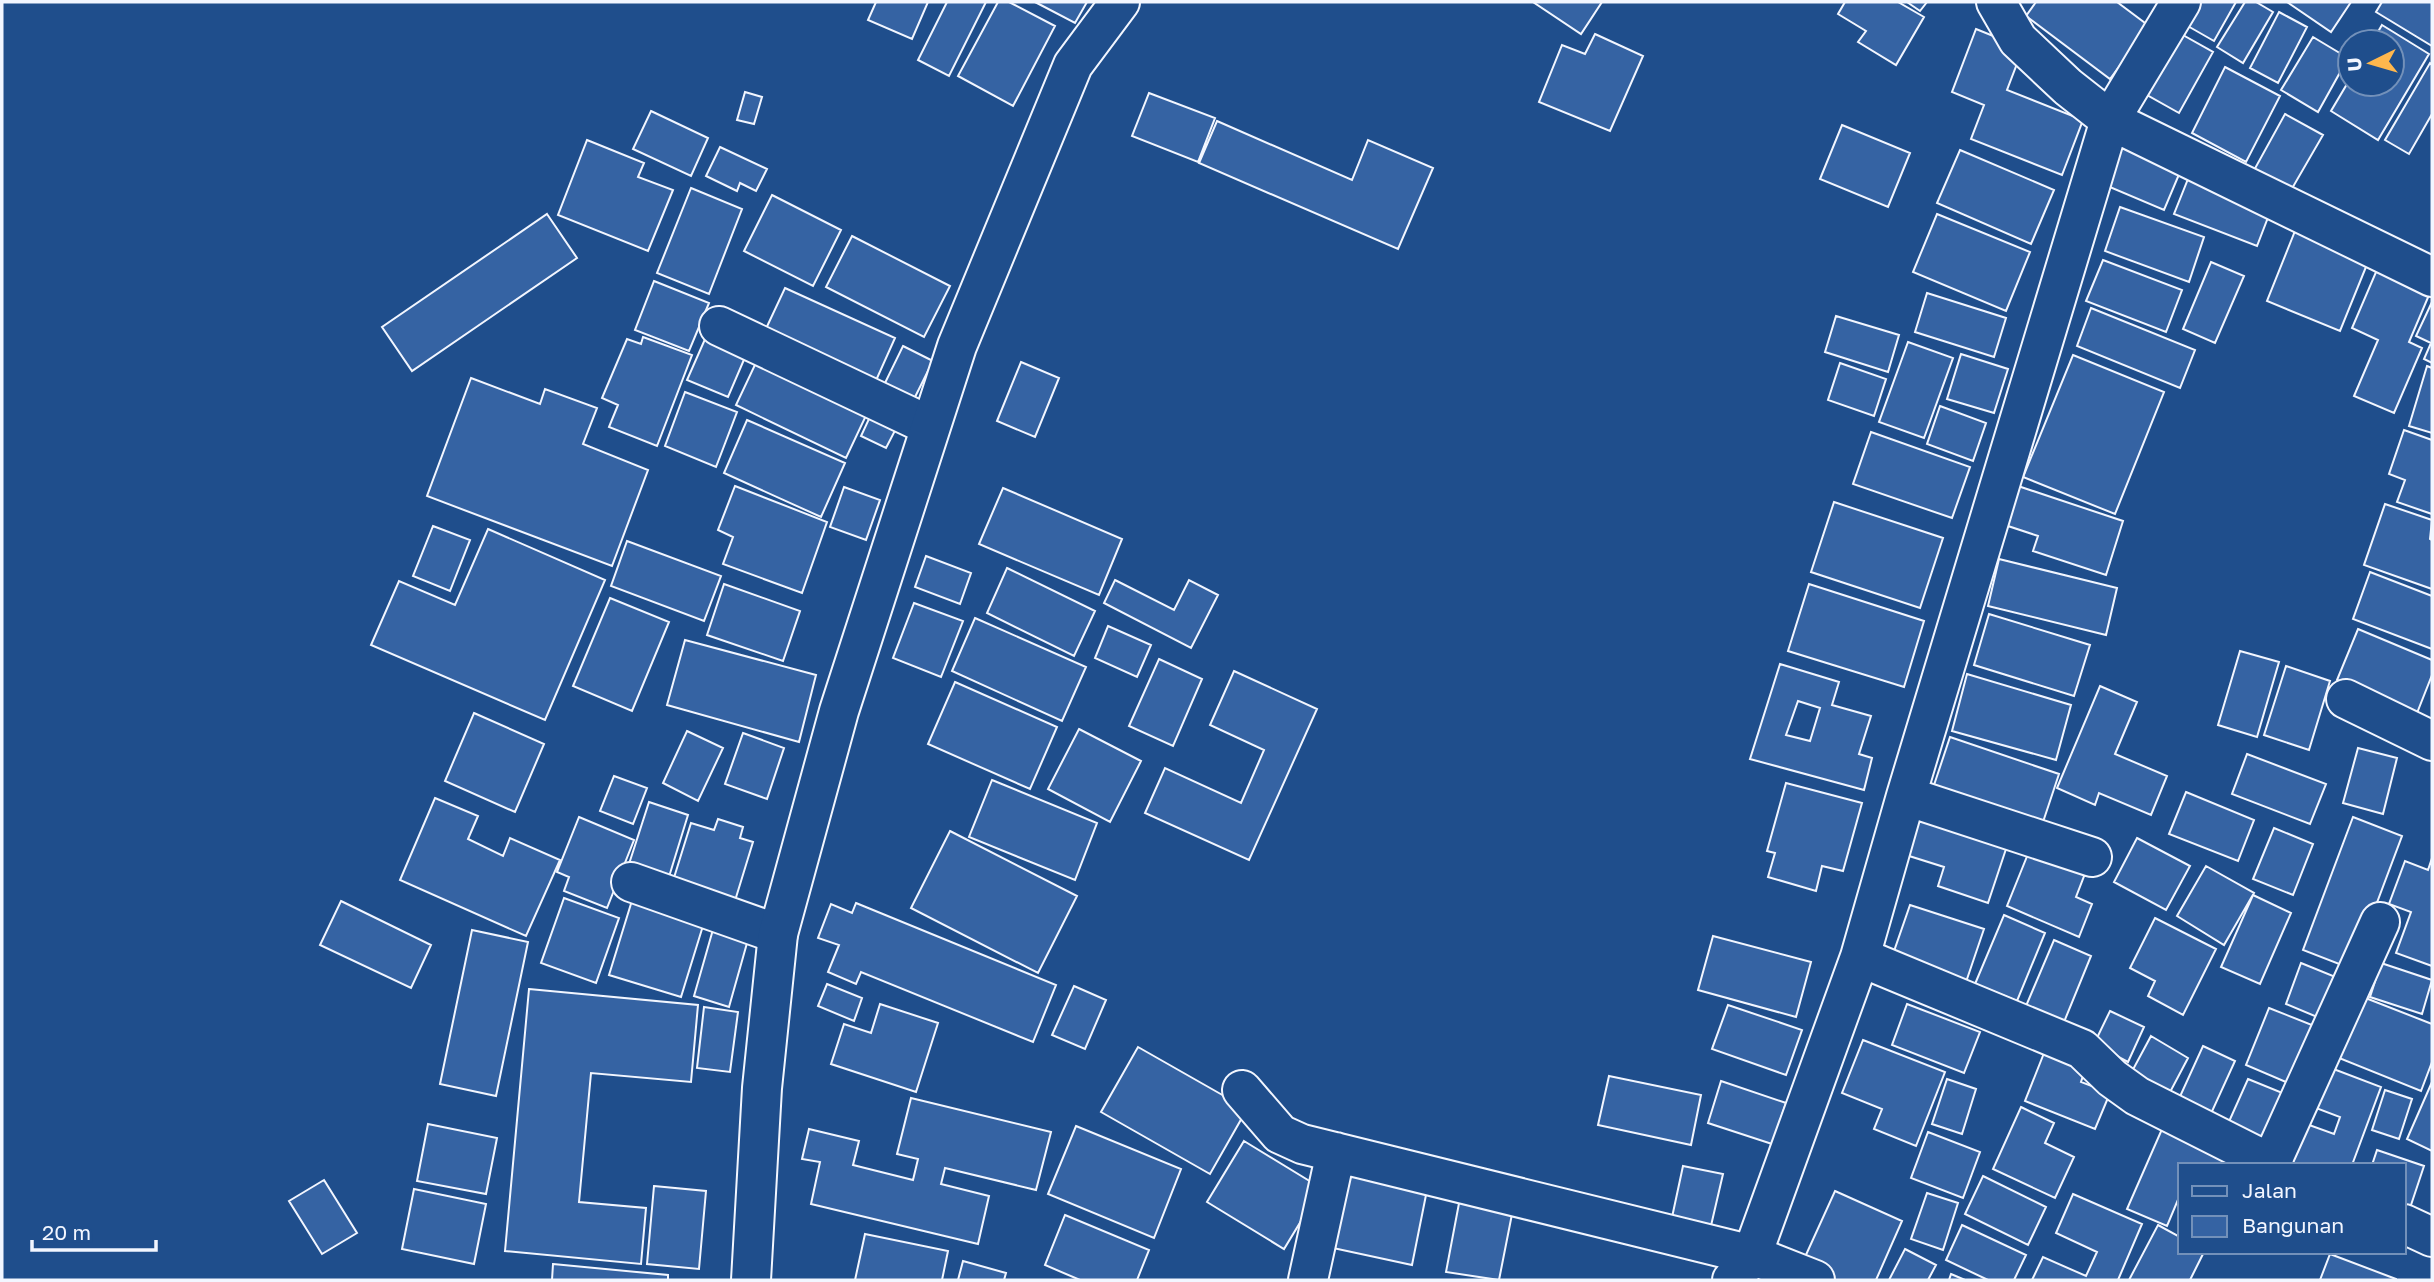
<svg xmlns="http://www.w3.org/2000/svg" width="2434" height="1282" font-family="'Golos Text',sans-serif">
  <style>
    .building { fill: #3563a3; stroke: #f2f6ff; stroke-width: 2; fill-rule: evenodd }
    .lines { fill: none; stroke-linecap: round; stroke-linejoin: round }
    .minor-casing { stroke: #f2f6ff; stroke-width: 42 }
    .major-casing { stroke: #f2f6ff; stroke-width: 42 }
    .minor { stroke: #1f4e8c; stroke-width: 38 }
    .major { stroke: #1f4e8c; stroke-width: 38 }
  </style>
  <rect width="100%" height="100%" fill="#1f4e8c"/>
  <!-- building -->
  <path class="building" d="M876,2H928L912,39L868,20Z
    M947,2H986L949,76L918,60Z
    M998,2H1009L1055,26L1013,106L958,76Z
    M1035,2H1087L1075,23Z
    M1533,2H1602L1581,34Z
    M1845,2H1898L1924,17L1896,65L1858,42L1866,31L1838,14Z
    M1907,2H1927L1920,11Z
    M2036,2H2117L2149,26L2110,79L2026,16Z
    M2190,2H2236L2214,41L2179,21Z
    M2245,2H2256L2273,12L2243,63L2217,47Z
    M2287,2H2351L2331,32Z
    M2382,2H2432V46L2376,12Z
    M2279,12L2307,27L2278,83L2250,68Z
    M2382,25L2429,54L2378,140L2331,111L2350,79V84H2392V42H2372Z
    M1976,29L2023,48L2007,90L2083,120L2062,175L1971,139L1984,105L1952,92Z
    M2174,30L2213,52L2179,113L2140,91Z
    M1595,34L1643,56L1610,131L1539,102L1562,45L1585,54Z
    M2313,37L2348,58L2318,112L2281,90Z
    M2430,63L2432,65V114L2409,154L2385,140Z
    M2225,67L2280,96L2246,162L2192,133Z
    M745,92L762,97L754,124L737,120Z
    M1149,93L1215,118L1198,162L1132,136Z
    M651,111L708,138L691,176L633,149Z
    M2285,114L2323,135L2290,192L2253,172Z
    M1217,121L1352,180L1368,140L1433,168L1398,249L1199,163Z
    M1842,125L1910,153L1888,207L1820,179Z
    M587,140L644,163L638,177L673,190L648,251L558,215Z
    M2124,140L2183,165L2164,210L2105,185Z
    M720,147L767,169L756,191L740,183L737,191L706,176Z
    M1960,150L2054,190L2031,244L1937,203Z
    M2190,174L2272,207L2257,246L2174,214Z
    M691,188L742,209L709,294L657,273Z
    M772,195L841,230L813,286L744,251Z
    M2120,207L2204,237L2189,282L2105,251Z
    M547,214L577,258L412,371L382,327Z
    M1937,214L2030,252L2006,311L1913,272Z
    M2295,231L2368,262L2340,331L2267,301Z
    M852,236L950,286L924,337L826,287Z
    M2103,260L2182,290L2166,332L2086,301Z
    M2211,262L2244,276L2215,343L2183,329Z
    M2379,265L2432,288L2409,342L2422,348L2394,413L2354,396L2378,340L2352,328Z
    M654,281L709,303L689,351L635,330Z
    M785,288L895,338L874,385L763,335Z
    M1927,293L2006,318L1994,357L1915,332Z
    M2432,302V363L2424,359L2431,343L2416,336Z
    M2091,308L2195,350L2180,388L2077,346Z
    M1836,316L1899,335L1888,372L1825,352Z
    M709,330L749,348L728,397L687,380Z
    M643,337L692,355L657,446L609,427L618,405L602,398L627,339L641,344Z
    M1908,342L1953,358L1924,438L1879,422Z
    M903,346L933,361L911,405L882,389Z
    M761,352L871,405L846,458L736,405Z
    M1961,354L2008,369L1994,413L1947,399Z
    M2073,355L2164,392L2115,514L2023,477Z
    M1021,362L1059,378L1035,437L997,421Z
    M1840,363L1886,379L1874,416L1828,400Z
    M2427,366L2432,368V433L2409,426Z
    M471,378L540,404L545,389L597,408L583,444L648,470L612,566L427,496Z
    M685,392L737,412L716,467L665,446Z
    M875,406L901,419L886,448L861,436Z
    M1940,406L1986,423L1973,461L1927,444Z
    M747,420L845,463L821,517L724,473Z
    M2404,430L2432,440V514L2397,502L2405,480L2389,474Z
    M1871,432L1970,467L1952,518L1853,484Z
    M735,486L827,522L802,593L723,564L733,537L718,530Z
    M2018,486L2123,521L2106,575L2033,551L2038,536L2005,525Z
    M844,487L880,500L866,540L830,527Z
    M1003,488L1122,539L1099,595L979,544Z
    M1834,502L1943,538L1920,608L1811,572Z
    M2385,504L2432,520L2430,539L2432,540V589L2364,565Z
    M433,526L470,540L450,591L413,576Z
    M488,529L605,580L545,720L371,645L399,581L455,605Z
    M627,541L721,576L704,621L611,586Z
    M926,556L971,573L960,604L915,587Z
    M1999,559L2117,588L2106,635L1988,606Z
    M1007,568L1095,611L1074,656L987,613Z
    M2370,572L2432,596V649L2353,619Z
    M1115,580L1174,610L1189,580L1218,595L1191,648L1104,603Z
    M724,584L800,611L783,661L707,635Z
    M1809,584L1924,621L1904,687L1788,651Z
    M610,598L669,622L632,711L573,686Z
    M914,603L963,621L941,677L893,658Z
    M1989,614L2090,645L2074,696L1974,665Z
    M975,618L1086,667L1062,721L952,671Z
    M1108,626L1151,645L1137,677L1095,658Z
    M2358,629L2432,660V675L2417,713L2337,680Z
    M685,640L816,675L799,742L667,705Z
    M2240,651L2279,662L2257,737L2218,725Z
    M1159,659L1202,679L1173,746L1129,726Z
    M1780,664L1839,682L1832,705L1871,716L1859,754L1872,758L1864,790L1750,759ZM1798,701L1820,708L1810,741L1786,735Z
    M2286,666L2330,681L2309,750L2264,735Z
    M1234,671L1317,709L1249,860L1145,813L1165,768L1241,803L1264,750L1210,725Z
    M1967,674L2071,705L2056,760L1952,731Z
    M955,682L1057,727L1030,789L928,744Z
    M2100,686L2137,702L2115,754L2167,776L2151,815L2099,793L2095,805L2057,788Z
    M474,713L544,744L515,812L445,781Z
    M1079,729L1141,761L1110,822L1048,789Z
    M687,731L723,748L698,801L663,783Z
    M743,733L784,748L767,799L725,784Z
    M1950,737L2059,774L2040,831L1931,794Z
    M2358,748L2397,758L2383,814L2343,803Z
    M2247,754L2326,784L2310,824L2232,794Z
    M614,776L647,788L633,824L600,811Z
    M992,780L1097,823L1075,880L969,837Z
    M1786,783L1862,803L1843,871L1822,866L1816,891L1768,877L1775,853L1767,851Z
    M2186,792L2254,820L2238,861L2169,834Z
    M435,798L478,816L468,839L503,856L510,838L560,860L526,936L400,880Z
    M649,802L688,815L668,880L628,867Z
    M1921,807L2010,837L1988,903L1938,886L1944,867L1906,855Z
    M579,817L634,840L607,908L564,891L569,877L557,872Z
    M2353,817L2402,836L2352,969L2303,950Z
    M718,819L743,827L740,838L753,842L734,904L672,884L691,823L714,830Z
    M2274,828L2313,844L2293,895L2253,879Z
    M950,831L1077,896L1038,973L911,908Z
    M2137,838L2190,866L2166,910L2114,882Z
    M2030,849L2086,871L2076,897L2092,904L2079,937L2007,906Z
    M2432,858V966L2396,953L2411,912L2389,904L2405,861L2428,870Z
    M2206,866L2254,893L2224,945L2177,916Z
    M634,894L706,916L681,997L609,975Z
    M2253,895L2291,913L2260,984L2221,967Z
    M564,898L619,918L596,983L541,963Z
    M341,901L431,945L411,988L320,945Z
    M856,903L1056,985L1033,1042L861,972L856,984L828,972L839,945L818,938L831,904L852,913Z
    M1910,905L1984,929L1966,982L1892,957Z
    M2004,915L2045,933L2017,1001L1975,984Z
    M2155,918L2216,949L2183,1015L2148,996L2155,981L2130,968Z
    M714,926L749,936L729,1007L694,996Z
    M472,930L528,942L496,1096L440,1084Z
    M1713,936L1811,962L1796,1017L1698,990Z
    M2054,940L2091,956L2064,1022L2026,1006Z
    M2301,963L2338,978L2322,1019L2286,1004Z
    M2381,963L2432,980L2422,1014L2370,997Z
    M827,984L862,998L854,1021L818,1006Z
    M1074,986L1106,1000L1085,1049L1052,1035Z
    M529,989L698,1005L691,1082L591,1073L579,1202L646,1208L641,1264L505,1251Z
    M2363,997L2432,1024V1062L2421,1091L2339,1058Z
    M880,1004L938,1023L916,1092L831,1064L844,1024L871,1033Z
    M1907,1004L1980,1032L1964,1073L1892,1045Z
    M1728,1005L1802,1030L1786,1075L1712,1049Z
    M704,1007L738,1012L730,1072L697,1068Z
    M2269,1008L2317,1027L2293,1085L2246,1065Z
    M2110,1011L2144,1027L2128,1062L2094,1044Z
    M2151,1036L2188,1058L2168,1096L2130,1075Z
    M1863,1040L1945,1072L1916,1146L1874,1129L1882,1109L1842,1093Z
    M2048,1043L2089,1058L2081,1082L2110,1093L2095,1129L2025,1101Z
    M2203,1046L2235,1061L2209,1118L2177,1103Z
    M1138,1047L1247,1109L1210,1174L1101,1112Z
    M2323,1065L2381,1087L2352,1165H2295L2286,1162L2301,1122L2334,1134L2340,1117L2308,1105Z
    M1609,1076L1701,1095L1691,1145L1598,1125Z
    M1947,1079L1976,1089L1962,1134L1932,1124Z
    M2248,1079L2285,1094L2265,1142L2227,1126Z
    M1721,1081L1786,1103L1772,1144L1708,1123Z
    M2432,1082V1151L2407,1139Z
    M2385,1090L2412,1099L2399,1139L2372,1130Z
    M911,1098L1051,1132L1036,1190L945,1168L941,1184L989,1196L978,1244L811,1204L820,1162L802,1159L809,1129L859,1141L853,1165L913,1180L918,1159L897,1154Z
    M2021,1107L2054,1123L2045,1143L2074,1157L2055,1198L1993,1169Z
    M2166,1120L2237,1165H2180V1195L2167,1226L2127,1209Z
    M428,1124L497,1138L486,1194L417,1181Z
    M1076,1126L1181,1169L1154,1238L1048,1194Z
    M1928,1132L1980,1152L1963,1198L1911,1178Z
    M1244,1141L1321,1188L1284,1249L1207,1202Z
    M2377,1150L2424,1166L2410,1208L2404,1206V1165H2372Z
    M1350,1164L1429,1180L1412,1265L1333,1248Z
    M1683,1166L1723,1174L1710,1230L1671,1222Z
    M1983,1176L2046,1207L2028,1245L1965,1214Z
    M324,1180L357,1233L322,1254L289,1201Z
    M654,1186L706,1191L699,1269L647,1264Z
    M414,1189L486,1204L474,1264L402,1249Z
    M1835,1191L1902,1221L1876,1280H1828L1800,1268Z
    M1927,1193L1958,1203L1943,1250L1911,1239Z
    M2073,1194L2142,1224L2118,1280H2032L2043,1257L2086,1276L2097,1252L2056,1233Z
    M1460,1198L1513,1209L1499,1280L1446,1272Z
    M1065,1215L1149,1250L1137,1280H1080L1045,1265Z
    M1962,1225L2026,1255L2014,1280H1988L1946,1260Z
    M2158,1225L2180,1237V1252H2204L2190,1280H2129Z
    M865,1234L948,1251L942,1280H855Z
    M1905,1249L1936,1265L1928,1280H1889Z
    M2330,1254L2396,1279V1280H2320Z
    M963,1261L1006,1273L1004,1280H958Z
    M553,1264L668,1275V1280H552Z
    M1951,1274L1965,1280H1949Z"/>
  <g class="lines">
    <!-- minor casing -->
    <g class="minor-casing">
      <path id="minor" d="M1996,2L2018,40L2068,87L2110,120L2432,277
        M719,326L930,426
        M2346,699L2432,741
        M1906,796L2092,857
        M631,882L778,934
        M1860,957L2082,1049L2112,1078L2137,1096L2274,1165
        M1242,1090L1280,1134L1302,1144L1752,1255L1815,1280
        M2271,1163L2380,922
        M2404,1224L2432,1237
        M1308,1280L1336,1152
        M1732,1280L1752,1255L1860,957L1906,796L2110,120L2181,2"/>
    </g>
    <!-- major casing -->
    <g class="major-casing">
      <path id="major" d="M751,1280L762,1088L778,934L839,711L957,346L1073,65L1120,2"/>
    </g>
    <!-- minor -->
    <use href="#minor" class="minor"/>
    <!-- major -->
    <use href="#major" class="major"/>
  </g>
  <!-- border -->
  <rect width="2434" height="1282" fill="none" stroke="#f2f6ff" stroke-width="7"/>
  <!-- legend -->
  <rect x="2178" y="1163" width="228" height="91" fill="#1f4e8c" stroke="#7391ba" stroke-width="2"/>
  <rect x="2192" y="1186" width="35" height="10" fill="#1f4e8c" stroke="#7391ba" stroke-width="2"/>
  <text x="2242" y="1198" font-size="21" fill="#f2f6ff">Jalan</text>
  <rect x="2192" y="1216" width="35" height="21" fill="#3563a3" stroke="#7391ba" stroke-width="2"/>
  <text x="2242" y="1233" font-size="21" fill="#f2f6ff">Bangunan</text>
  <!-- north arrow -->
  <g transform="translate(2371 63) rotate(265)"><circle r="33" fill="#1f4e8c" stroke="#7391ba" stroke-width="2"/>
  <path d="M0-5L12 26L0 18L-12 26Z" fill="#ffb74d"/>
  <text y="-10" font-size="19" font-weight="bold" text-anchor="middle" fill="#f2f6ff">U</text>
  </g>
  <!-- scale -->
  <path d="M32 1240v10h124v-10" fill="none" stroke="#f2f6ff" stroke-width="3.5"/>
  <text x="42" y="1240" font-size="21" fill="#f2f6ff" stroke="#1f4e8c" stroke-width="5" paint-order="stroke">20 m</text>
</svg>
